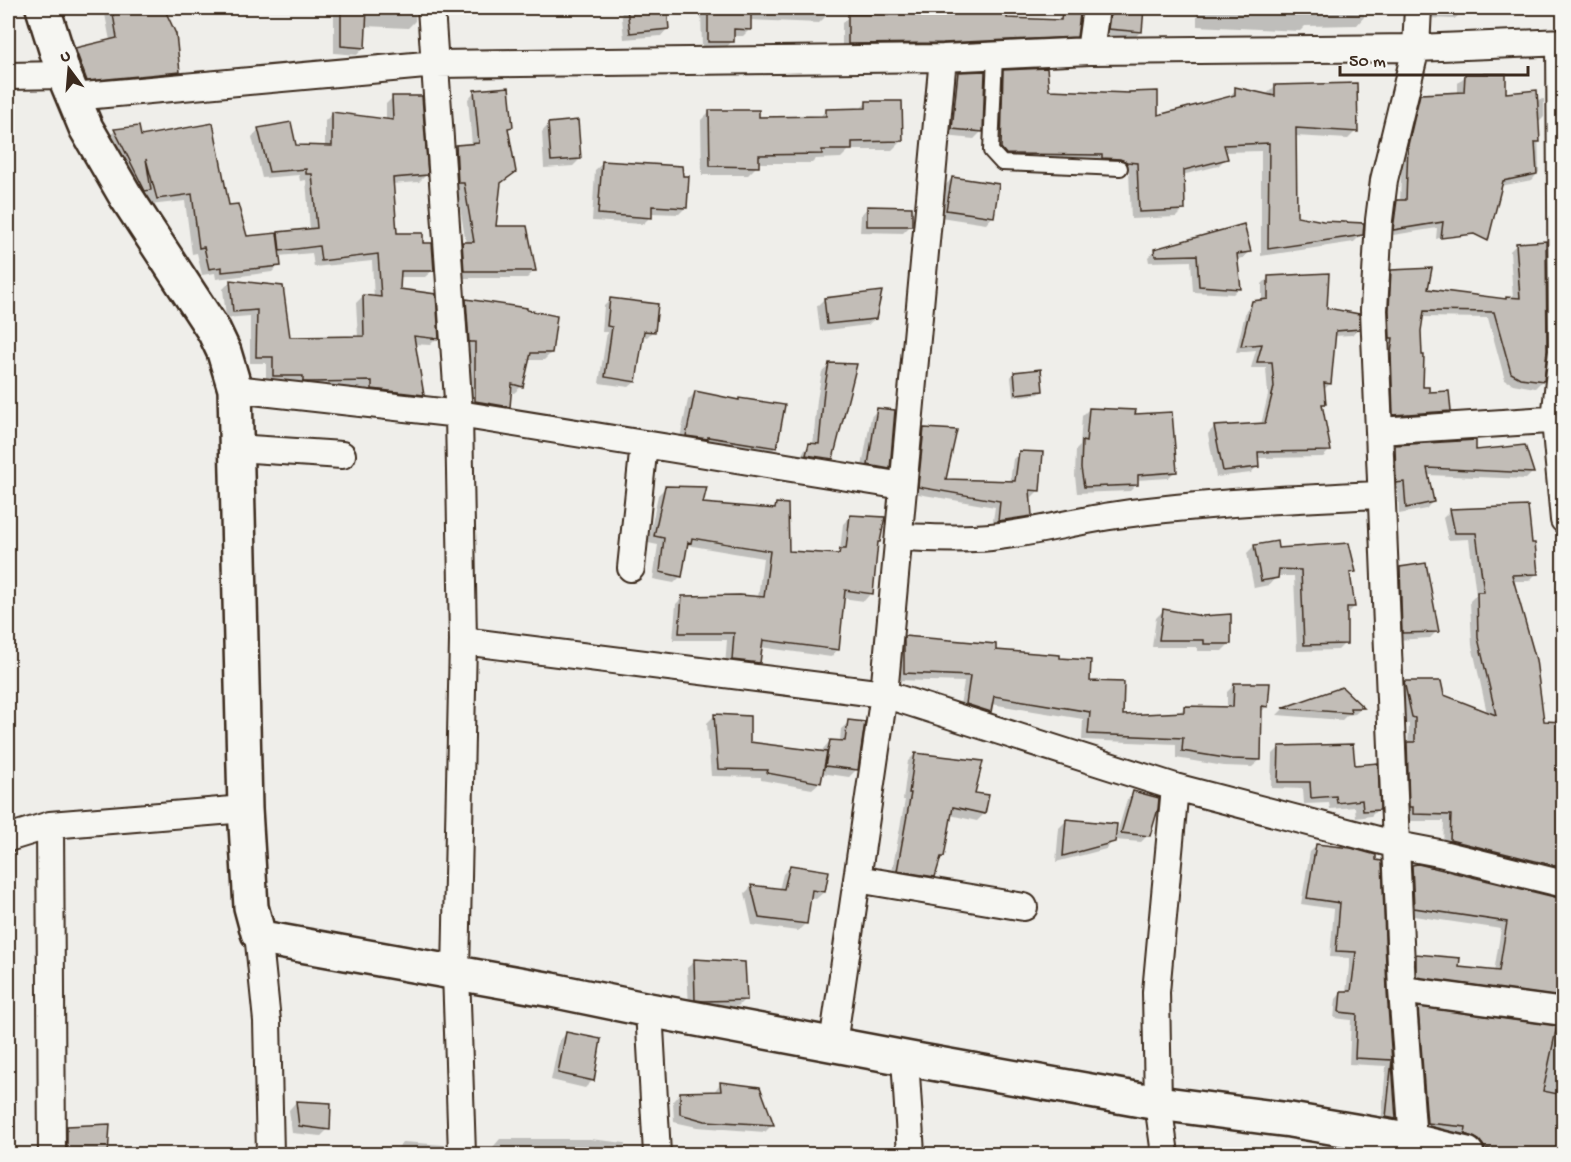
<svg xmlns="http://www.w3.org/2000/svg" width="1571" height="1162" font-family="'Gochi Hand',sans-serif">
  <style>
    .shadow { fill: #0003 }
    .building { fill: #c2bdb7; stroke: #3b2a1e; stroke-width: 1.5 }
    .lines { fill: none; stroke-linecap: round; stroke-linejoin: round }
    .lane-casing { stroke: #3b2a1e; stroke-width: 18 }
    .street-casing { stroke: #3b2a1e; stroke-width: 30 }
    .secondary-casing { stroke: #3b2a1e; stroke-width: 38 }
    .lane { stroke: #f6f6f2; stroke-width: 14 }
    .street { stroke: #f6f6f2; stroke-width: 26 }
    .secondary { stroke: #f6f6f2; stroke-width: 33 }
  </style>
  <rect width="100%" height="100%" fill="#efeeea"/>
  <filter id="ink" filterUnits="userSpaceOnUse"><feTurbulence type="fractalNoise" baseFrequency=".0167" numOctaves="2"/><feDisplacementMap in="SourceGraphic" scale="12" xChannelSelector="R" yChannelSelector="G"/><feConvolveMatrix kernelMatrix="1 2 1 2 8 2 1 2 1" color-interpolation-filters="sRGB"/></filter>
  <g filter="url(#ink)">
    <!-- shadow -->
    <path class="shadow" d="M111,8H163L175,34L178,72L171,79L79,87L69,57L76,50L110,41L105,14Z
      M334,8H415V21L408,28L365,26L364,47L357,55L334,53Z
      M621,8H666L667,29L661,36L624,39Z
      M701,8H826V16L819,23L750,20V29L743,36H732V41L726,48H702Z
      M979,8H1006V19L1055,21L1063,14L1075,36L1069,43L842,50V23L849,16L979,15Z
      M1101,8H1143L1140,32L1133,39L1102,36Z
      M1197,8H1364V17L1357,25L1305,26L1300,31L1197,26Z
      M1428,8H1457L1458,16L1454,19L1430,18Z
      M1004,72L1047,91L1157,117L1228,98L1236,89L1267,94L1275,86L1356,131L1348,139L1295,136L1296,218L1362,234L1354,242L1261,256V151L1225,152L1226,158L1218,166L1182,175L1184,209L1176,217L1131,219L1129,171L998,162L996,80Z
      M959,74L981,132L974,139L945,136L951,81Z
      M1465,76L1505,95L1536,100L1544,99V117L1538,123L1539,172L1532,180L1500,186L1485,224L1436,239L1437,228L1387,236L1390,209L1397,202H1400L1402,153L1414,103L1421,95L1458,94V83Z
      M475,91L511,126L507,131L515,172L499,185L494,227L534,271L527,278H457L456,251L463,244H466L457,189L451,190L449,154L456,147L472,145L468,99Z
      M393,97L426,175L419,182L391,184L395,235L422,245L433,270L425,277H399L398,290L437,338L430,345L414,344L422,394L415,401L365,396V388L302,389L297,388V383L266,382V363H250V316L226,318L223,289L230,282L288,338L358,337L356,303L363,296L374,298L372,261L314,267L312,253L278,256L279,265L272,272L216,279L215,273L202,275L197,253L192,254L185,201L150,205L146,192L142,196L108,137L115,131L140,138L228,207L245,238L276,237L279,234L310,230L306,180L300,181L299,175L262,178L252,137L259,129L295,146L325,147V121L332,114L386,121V104Z
      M866,103L901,141L892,150H849L841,158L816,159L812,163H757V166L748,175H702L701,120L710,111L757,118H819L826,110H859Z
      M549,124L580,159L573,166L544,168L542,132Z
      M603,163L686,207L679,214L650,213V217L643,224L592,221L595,170Z
      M952,178L993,216L986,224L940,217L945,186Z
      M868,207L910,226L903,233L860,232L861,215Z
      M1517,244L1542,381L1535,388L1513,384L1505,380L1488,318L1422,317L1419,331L1421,389L1450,411L1443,418L1387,421L1385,279L1392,272L1426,291L1505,301L1513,299L1510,251Z
      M1155,250L1249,251L1243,258L1236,259L1239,288L1233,294L1193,292L1191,261L1149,262L1148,257Z
      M1268,278L1358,328L1352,335L1334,336L1330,384L1323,390L1325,403L1321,407L1330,450L1323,457L1257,458V466L1251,473L1216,477L1208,434L1214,427L1261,425L1268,395L1266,368H1251L1256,350L1236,352L1246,310L1253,303L1262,302V284Z
      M824,299L875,318L868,325L820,331L817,306Z
      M610,300L653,331L647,337L642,336L635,382L629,387L599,383L607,332H602L604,306Z
      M467,301L551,353L544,360H528L522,386L514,393L510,392L509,406L501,414L468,408L469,349L462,348L459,308Z
      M830,365L832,459L824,466L800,462L803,452L810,445H813L817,400L822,372Z
      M1014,373L1042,391L1039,394L1013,397L1011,377Z
      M696,392L776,447L768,455L679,443L688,400Z
      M878,409L888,468L881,475L861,472L871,417Z
      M1089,409L1134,416L1175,471L1168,478L1137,480V484L1130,491L1077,493L1075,476L1076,450L1080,446L1082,416Z
      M924,429L944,480L1010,482L1013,459L1019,453L1038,491L1032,497H1029L1030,515L1023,522L992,527L995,507L912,493L918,436Z
      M1395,446L1475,452L1533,472L1526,479L1427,475L1433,501L1426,509L1399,514L1398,489H1389L1388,454Z
      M665,488L701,505L771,510L777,505L787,552L836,555L840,551L843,524L850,517L879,541L876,544L871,593L864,601L842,598L838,649L831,657L760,647L759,663L752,670L725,666L727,640H673L676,604L683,597L758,598L763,558L687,545L681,576L674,583L653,579L658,545L648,543L658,495Z
      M1450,511L1530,545L1536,574L1529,581H1513L1542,723H1555L1564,750V878L1443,847L1444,821H1406L1400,751L1408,743L1409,724H1405L1398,689L1405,682L1487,713L1472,645L1470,601L1476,595L1469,539L1448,540L1443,518Z
      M1254,546L1277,550L1354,571L1349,576L1354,607L1346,615L1345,643L1338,650L1297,651L1294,576H1277L1269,585L1254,588L1247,553Z
      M1400,568L1437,631L1430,638L1396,640L1393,576Z
      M1164,610L1230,643L1222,651H1197V647H1152L1156,618Z
      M905,637L1058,660L1089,683L1122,717L1178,714L1184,708L1227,709V692L1234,685L1267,706L1260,713V760L1252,767L1224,766L1176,758V744L1082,740L1083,719L991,704L990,712L983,719L959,711L964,682L897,680L898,644Z
      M1342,689L1362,708L1355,714L1347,715L1342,720L1277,715L1283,709Z
      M714,716L748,744L822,753L823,749L830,741L840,742L841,729L849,722L856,770L849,777L821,773L820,782L812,789L761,780V777L711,776L707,723Z
      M1280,747L1354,766L1378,809L1371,816L1356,818L1355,807L1330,809L1329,803L1304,804L1303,789L1271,788L1272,755Z
      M915,754L974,794L987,796L984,814L977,821L950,815L942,856L938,860L934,876L927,883L891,877L905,800H903L908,761Z
      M1134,793L1148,835L1141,842L1114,840L1106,849L1056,862L1059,828L1066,821L1116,837L1127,800Z
      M1317,845L1386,991L1395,1119L1388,1125L1381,1124L1386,1066L1349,1064L1351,1020L1334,1018L1336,999L1342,992L1346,993L1350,958L1330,957L1334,909L1301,904L1310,852Z
      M791,866L824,892L816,899L810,898L806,923L798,931L752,925L745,893L752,886L779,890L783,874Z
      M1413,866L1564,900V1006L1410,984L1409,963L1416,955L1457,968L1494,972L1501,929L1407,915L1405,874Z
      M695,961L745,999L738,1006L689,1007L687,968Z
      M1419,1009L1564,1028V1154H1477L1458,1141L1460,1134L1420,1130L1412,1016Z
      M566,1034L593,1080L585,1088L551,1080L559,1041Z
      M720,1084L772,1125L765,1132L697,1127L674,1122L673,1101L680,1093H713Z
      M296,1102L328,1129L321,1136L292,1133L289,1110Z
      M67,1128L107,1154H60V1135Z
      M500,1139H590L625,1143L623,1154H493V1147Z
      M403,1142L445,1145L446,1154H395L396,1150Z"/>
    <!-- building -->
    <path class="building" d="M112,8H164L176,34L180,72L87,81L75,48L117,38Z
      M341,8H367L365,48L341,46Z
      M627,8H667L669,29L630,33Z
      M708,8H751V30L734,29V42H708Z
      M894,8H1008L1007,18L1061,20L1062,12L1080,14L1077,37L943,43L848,44V14H894Z
      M1111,8H1144L1142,32L1108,29Z
      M1047,68L1049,90L1129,93V92L1158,91V115L1235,95V87L1275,96V85L1357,83L1358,132L1296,128L1297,216L1323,221L1364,223L1363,235L1268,249L1269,143L1224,145L1228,159L1184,170L1185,210L1139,212L1137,163L1127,162L1120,159L1102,158V155L1006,154L1001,148L1003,70Z
      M985,71L983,132L952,129L958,72Z
      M1465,74H1506V93L1537,90L1540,142H1535L1537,174L1503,181L1488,241L1474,234L1441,238L1443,222L1393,230L1397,200H1406L1408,145L1420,94L1464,92Z
      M509,87L513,127L508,128L516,172L501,183L496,226H527L536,271H464L462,242H474L464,183H458L456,145L479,143L474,90Z
      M392,96H422L428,175L393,178L397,233H423V243H432L434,271H401L400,289L436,294L439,339L414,336L424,395L372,389V381L310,382H303V376H273V357H256L257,310L233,312L230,280L283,286L290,337L364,336L363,295L381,297L378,254L321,261L319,246L280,251L278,232L317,228L312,174H306V169L269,172L258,128L291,122L296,145L332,146V112L393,120Z
      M866,101H902L903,141L852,142V150H822V154L759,155V167L710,166L709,110H759V117L826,116V109L866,108Z
      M578,120L581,159L551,161L548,123Z
      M213,123L229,205L238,204L247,236L277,233L281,266L222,272V267L209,269L204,247L199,248L192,194L157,199L146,159L151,190L145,191L114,129L139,126L141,136Z
      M602,161L682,166L683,176H689L687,208L652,206V218L598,214Z
      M952,177L999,184L994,217L946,210Z
      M867,206L912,207V226H867Z
      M1244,224L1251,252L1237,254L1241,289L1199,286L1197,255L1155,256L1154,249Z
      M1546,241L1547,350L1544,381L1520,378L1511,373L1494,312L1424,311L1421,331L1422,355H1424L1423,387H1429V392L1449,391L1451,411L1393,415L1391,353L1393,338H1390L1389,310L1391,270L1432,268L1428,289L1506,299V297L1520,298L1516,243Z
      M1329,273L1327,308L1359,314L1360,329L1336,331L1331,384L1324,383L1326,404H1322L1331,451L1258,452L1259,467L1223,471L1214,426L1265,423L1274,387L1272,362H1257L1262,344L1241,346L1252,301L1268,299V276Z
      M882,291L876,319L827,324L824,298Z
      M610,298L658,304L655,332L644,331L636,382L605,377L612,327L607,326Z
      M466,299L527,308V310L557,316L552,353H531L523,387L512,384L510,407L475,401V342H469Z
      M829,363L857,364L833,459L806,455L809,443L819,444L824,391Z
      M1041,369L1043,391L1016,394L1014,372Z
      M695,391L739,400V398L785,405L777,448L708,437V439L686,436Z
      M877,408L895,410L890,469L868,465Z
      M1089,408L1136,410L1135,414L1172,412L1177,472L1138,475V485L1084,487L1081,468L1082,441L1086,442Z
      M924,428L957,430L946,479L1015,481L1019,451L1043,452L1040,491L1030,490L1032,516L998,521L1000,501L918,487Z
      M1476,440V450L1525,445L1534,473L1427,468L1434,502L1406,508L1404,482L1396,483L1395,445Z
      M665,486L707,487L703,503L775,509L776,503L788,504L789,551L839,554L840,549H846L850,515L885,517L880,542H878L873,594L845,590L839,650L763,640L760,663L732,660L734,633H679L682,596L740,595L764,597L770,551L692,538L691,543L688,542L682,577L660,572L664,538L654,536Z
      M1528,506L1532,543H1535L1538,574L1512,575L1536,660L1544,721L1563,722V797L1560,867L1450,840L1451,815L1413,814V807H1409L1407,742H1415V718L1412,717L1404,681H1441L1444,695L1496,715L1478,638L1477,592H1484L1476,533H1455L1450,509Z
      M1277,541L1278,548L1349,543L1356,572L1350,573L1355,607H1347V644L1304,645L1301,570L1279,569L1278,578L1261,581L1254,545Z
      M1426,563L1439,632L1402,633L1400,567Z
      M1163,609L1202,616L1231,614V644H1204V640H1159Z
      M904,636L996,644V650L1060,655V658L1091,660L1090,681L1124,682L1123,715L1184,712V706L1233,707L1234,683H1270L1268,707L1262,706L1261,760L1231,759L1182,751L1183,738L1088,734L1090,712L994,696L991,712L966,704L970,676L904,673Z
      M1342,687L1364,708H1350L1351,713L1282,708Z
      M714,714L750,716V742L827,752L821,783L767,773L768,770L718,769Z
      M848,720L865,722L858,770L825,766L830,740L845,741Z
      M1353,744L1355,765L1378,763L1380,810L1363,811L1362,800L1337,803L1336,796L1311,798L1310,782H1278L1279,746Z
      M915,753L983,761L975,793L989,795L985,814L953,807L944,857H941L935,877L897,871L911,793H909Z
      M1133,791L1159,798L1158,809L1150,836L1121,833Z
      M1066,819L1117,824L1115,842L1063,856Z
      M1316,844L1351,848L1376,855V860L1382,861L1387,991L1396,1119L1386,1117L1392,1060L1355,1058L1357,1014L1339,1012L1341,991H1351L1356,952L1336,951L1340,903L1307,898Z
      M1418,864L1563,899V997L1416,977V954L1460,958L1459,967L1499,971L1507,922L1414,908L1412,865Z
      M790,865L829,871L825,892L812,890L807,924L759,918L751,885L784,889Z
      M694,959L745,962L747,1000L704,1001L695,1000Z
      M1418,1007L1557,1026L1543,1091L1563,1095V1155H1521L1485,1148L1479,1140L1465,1134L1466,1127L1427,1123Z
      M566,1032L601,1039L594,1081L558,1073Z
      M720,1082L760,1087L774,1125L705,1121L680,1114V1092L721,1091Z
      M296,1101L331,1103L330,1130L299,1126Z
      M110,1124L108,1155H67V1126Z"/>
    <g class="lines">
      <!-- lane casing -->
      <g class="lane-casing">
        <path id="lane" d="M995,55L991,151L1002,163L1120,168"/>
      </g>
      <!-- street casing -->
      <g class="street-casing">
        <path id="street" d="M431,8L459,414L463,641L456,972L462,1154
          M1560,42L1562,351L1555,420L1564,520
          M1090,51L1096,8
          M8,76L64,75
          M73,97L436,64L943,58L1090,51L1416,48L1564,42
          M235,389L459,414L903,486
          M1379,431L1564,419
          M237,448L342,455
          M900,537C930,538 960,540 991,537C1033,533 1075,521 1117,515C1204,503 1293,499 1381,495
          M631,568L644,444
          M463,641L884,694L1175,787L1397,845L1439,853L1564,884
          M50,825L52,1154
          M8,838L50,825L245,809
          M857,879L1024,907
          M258,933L267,1021L270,1154
          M1402,990L1564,1012
          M649,1010L657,1154
          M833,1044L884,694L943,58
          M905,1058L911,1154
          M1413,1141L1402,990L1374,310L1379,220L1384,180L1416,48L1418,8
          M1165,1154L1158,1103L1156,992L1175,787"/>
      </g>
      <!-- secondary casing -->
      <g class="secondary-casing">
        <path id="secondary" d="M43,8L64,75L86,128L125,195L214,331L224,352L235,389L245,809L251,907L258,933L262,938L552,990L649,1010L921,1061L1158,1103L1290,1120L1413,1141L1467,1154"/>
      </g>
      <!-- lane -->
      <use href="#lane" class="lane"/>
      <!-- street -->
      <use href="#street" class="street"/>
      <!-- secondary -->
      <use href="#secondary" class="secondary"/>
    </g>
  </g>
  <!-- margin -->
  <rect width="1571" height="1162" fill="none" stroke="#f6f6f2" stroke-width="30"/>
  <rect x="15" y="15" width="1541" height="1132" fill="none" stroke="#3b2a1e" stroke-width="2" filter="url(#ink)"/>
  <!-- north arrow -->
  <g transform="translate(69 69) rotate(344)" stroke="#f6f6f2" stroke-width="4.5" paint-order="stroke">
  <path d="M0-4.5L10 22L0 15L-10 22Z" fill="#3b2a1e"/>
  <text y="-9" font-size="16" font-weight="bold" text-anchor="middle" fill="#3b2a1e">U</text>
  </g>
  <!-- scale -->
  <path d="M1340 66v9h188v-9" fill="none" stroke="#3b2a1e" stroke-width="3"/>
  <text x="1349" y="66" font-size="18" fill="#3b2a1e" stroke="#f6f6f2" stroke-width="4.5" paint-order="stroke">50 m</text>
</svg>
